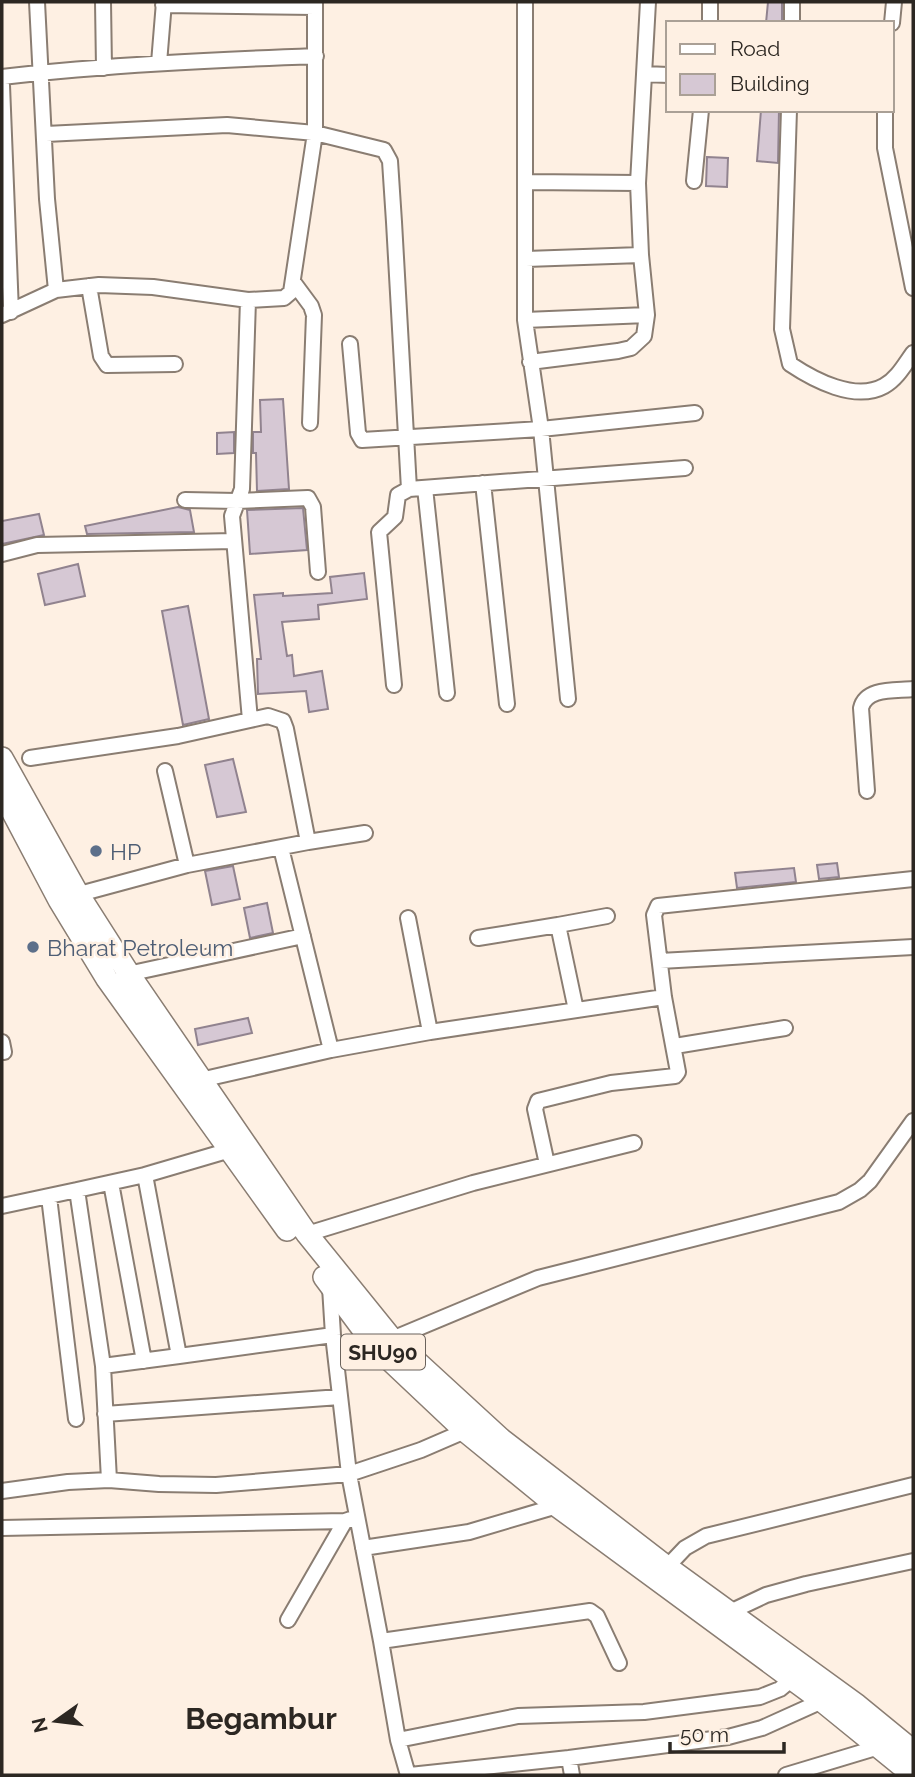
<svg xmlns="http://www.w3.org/2000/svg" width="915" height="1777" font-family="Raleway,sans-serif">
  <style>
    .building { fill: #d6c8d4; stroke: #91838f; stroke-width: 2 }
    .lines { fill: none; stroke-linecap: round; stroke-linejoin: round }
    .street-casing { stroke: #8a7d72; stroke-width: 18 }
    .primary-casing { stroke: #8a7d72; stroke-width: 24 }
    .street { stroke: #fff; stroke-width: 14 }
    .primary { stroke: #fff; stroke-width: 21 }
    .service-dot { fill: #5c6f8a; stroke: #fef0e3; stroke-width: 2.5 }
    .labels { text-anchor: middle; dominant-baseline: central; stroke-width: 5; stroke-linejoin: round; paint-order: stroke }
    .shield { fill: #fef0e3; stroke: #6b635c; stroke-width: 2 }
    .shield-label { font-size: 21px; font-weight: bold; fill: #2c2722 }
    .service-label { font-size: 23px; fill: #4e5e75; stroke: #fef0e3; text-anchor: start }
    .district-label { font-size: 30px; font-weight: bold; fill: #2c2722; stroke: #fef0e3 }
  </style>
  <rect width="100%" height="100%" fill="#fef0e3"/>
  <!-- building -->
  <path class="building" d="M768,2H782V23H766Z
    M761,110H779L778,163L757,161Z
    M707,157L728,158L727,187L706,186Z
    M283,399L289,489L257,491L256,453H253V432H261L260,400Z
    M234,432V453L217,454V433Z
    M178,507L190,510L194,532L87,534L85,526Z
    M303,508L307,550L250,554L247,510Z
    M39,514L44,535L2,544V521Z
    M78,564L85,596L45,605L38,574Z
    M364,573L367,599L318,605L319,619L282,622L287,656L292,655L294,676L322,671L328,709L309,712L306,691L258,694L257,659H261L254,595L283,593V596L332,593L330,577Z
    M188,606L209,719L183,725L162,611Z
    M233,759L246,812L217,817L205,765Z
    M837,863L839,877L819,879L817,865Z
    M233,866L240,899L212,905L205,871Z
    M794,868L796,882L737,888L735,873Z
    M267,903L273,933L250,938L244,908Z
    M248,1018L252,1033L198,1045L195,1029Z"/>
  <g class="lines">
    <!-- street casing -->
    <g class="street-casing">
      <path id="street" d="M37,2L47,199L56,290
        M103,2L104,68
        M525,2V320L541,429L568,699
        M163,5L315,7
        M710,23V2
        M792,23V2
        M892,23L894,2
        M159,63L164,2
        M645,74L668,75
        M2,77C106,65 211,60 316,56
        M2,85L11,312
        M789,110L782,329L790,364C814,380 855,402 884,386C897,379 905,364 913,353
        M885,110V148L913,288
        M46,134L227,125L315,133L384,150L390,161L394,222L409,489L685,468
        M694,181L701,110
        M525,182L638,183L641,255L526,259
        M638,183L648,2
        M294,283L311,306L314,315L310,423
        M89,286L101,356L107,365L175,364
        M2,315L56,290L99,285L153,287L248,300L284,298L291,292L315,133V2
        M525,320L647,315L641,255
        M350,344L358,433L362,440L541,429L695,413
        M530,362L618,351L631,348L644,336L647,315
        M483,483L507,704
        M425,488L447,693
        M185,500L237,501L308,498L313,507L318,572
        M2,554L37,545L234,541
        M394,685L379,532L395,517L398,495L409,489
        M30,758L178,736L250,720
        M165,771L187,865
        M867,791L861,708C866,687 896,691 913,689
        M308,842L365,833
        M281,848L331,1050L430,1032L664,997
        M72,896L187,865L308,842L286,729L283,721L268,716L250,720L232,516L242,489L248,300
        M408,918L430,1032
        M558,925L607,916
        M478,938L558,925L576,1010
        M660,961L913,947
        M123,975L303,936
        M2,1042L4,1052
        M675,1046L785,1028
        M196,1081L331,1050
        M547,1164L535,1109L538,1101L611,1083L675,1076L678,1072L664,997L654,915L658,906L913,879
        M145,1175L237,1148
        M111,1183L144,1361
        M77,1190L145,1175L179,1356L333,1335
        M49,1197L76,1419
        M2,1206L77,1190L103,1366L109,1480L159,1484L216,1485L349,1474L421,1450L465,1431
        M307,1234L473,1183L634,1143
        M330,1287L333,1335L349,1474L381,1641L398,1740L408,1775
        M392,1339L538,1278L839,1202L860,1190L870,1181L913,1121
        M103,1366L179,1356
        M105,1414L340,1397
        M2,1491L68,1482L109,1480
        M2,1528L345,1521L357,1517
        M363,1548L469,1532L557,1506
        M667,1567L685,1548L706,1536L913,1485
        M730,1612L766,1595L806,1584L913,1561
        M288,1620L345,1521
        M381,1641L590,1611L597,1616L619,1663
        M398,1740L518,1716L644,1712L760,1697L780,1689L792,1679
        M569,1758L572,1775
        M410,1775L569,1758L728,1737L762,1728L822,1701
        M786,1775L879,1747"/>
    </g>
    <!-- primary casing -->
    <g class="primary-casing">
      <path id="primary" d="M2,758L78,894L129,974L307,1234L392,1339L501,1439L667,1567L857,1705L913,1751
        M2,792L59,900L107,979L287,1230
        M324,1277L376,1347L465,1431L557,1506L822,1701L913,1775"/>
    </g>
    <!-- street -->
    <use href="#street" class="street"/>
    <!-- primary -->
    <use href="#primary" class="primary"/>
  </g>
  <!-- markers -->
  <g class="service-dot">
    <circle cx="96" cy="851" r="7"/>
    <circle cx="33" cy="947" r="7"/>
  </g>
  <g class="labels">
    <!-- shield labels -->
    <rect class="shield" x="341" y="1334.5" width="84" height="35" rx="5"/>
    <g class="shield-label">
      <text x="383" y="1352">SHU90</text>
    </g>
    <!-- service labels -->
    <g class="service-label">
      <text x="110" y="851">HP</text>
      <text x="47" y="947">Bharat Petroleum</text>
    </g>
    <!-- district labels -->
    <g class="district-label">
      <text x="261" y="1718">Begambur</text>
    </g>
  </g>
  <!-- border -->
  <rect width="915" height="1777" fill="none" stroke="#2c2722" stroke-width="7"/>
  <!-- legend -->
  <rect x="666" y="21" width="228" height="91" fill="#fef0e3" stroke="#aaa096" stroke-width="2"/>
  <rect x="680" y="44" width="35" height="10" fill="#ffffff" stroke="#aaa096" stroke-width="2"/>
  <text x="730" y="56" font-size="21" fill="#2c2722">Road</text>
  <rect x="680" y="74" width="35" height="21" fill="#d6c8d4" stroke="#aaa096" stroke-width="2"/>
  <text x="730" y="91" font-size="21" fill="#2c2722">Building</text>
  <!-- north arrow -->
  <g transform="translate(56 1721) rotate(256)" stroke="#fef0e3" stroke-width="5" paint-order="stroke">
  <path d="M0-5L12 26L0 18L-12 26Z" fill="#2c2722"/>
  <text y="-10" font-size="19" font-weight="bold" text-anchor="middle" fill="#2c2722">N</text>
  </g>
  <!-- scale -->
  <path d="M670 1742v10h114v-10" fill="none" stroke="#2c2722" stroke-width="3.5"/>
  <text x="680" y="1742" font-size="21" fill="#2c2722" stroke="#fef0e3" stroke-width="5" paint-order="stroke">50 m</text>
</svg>
